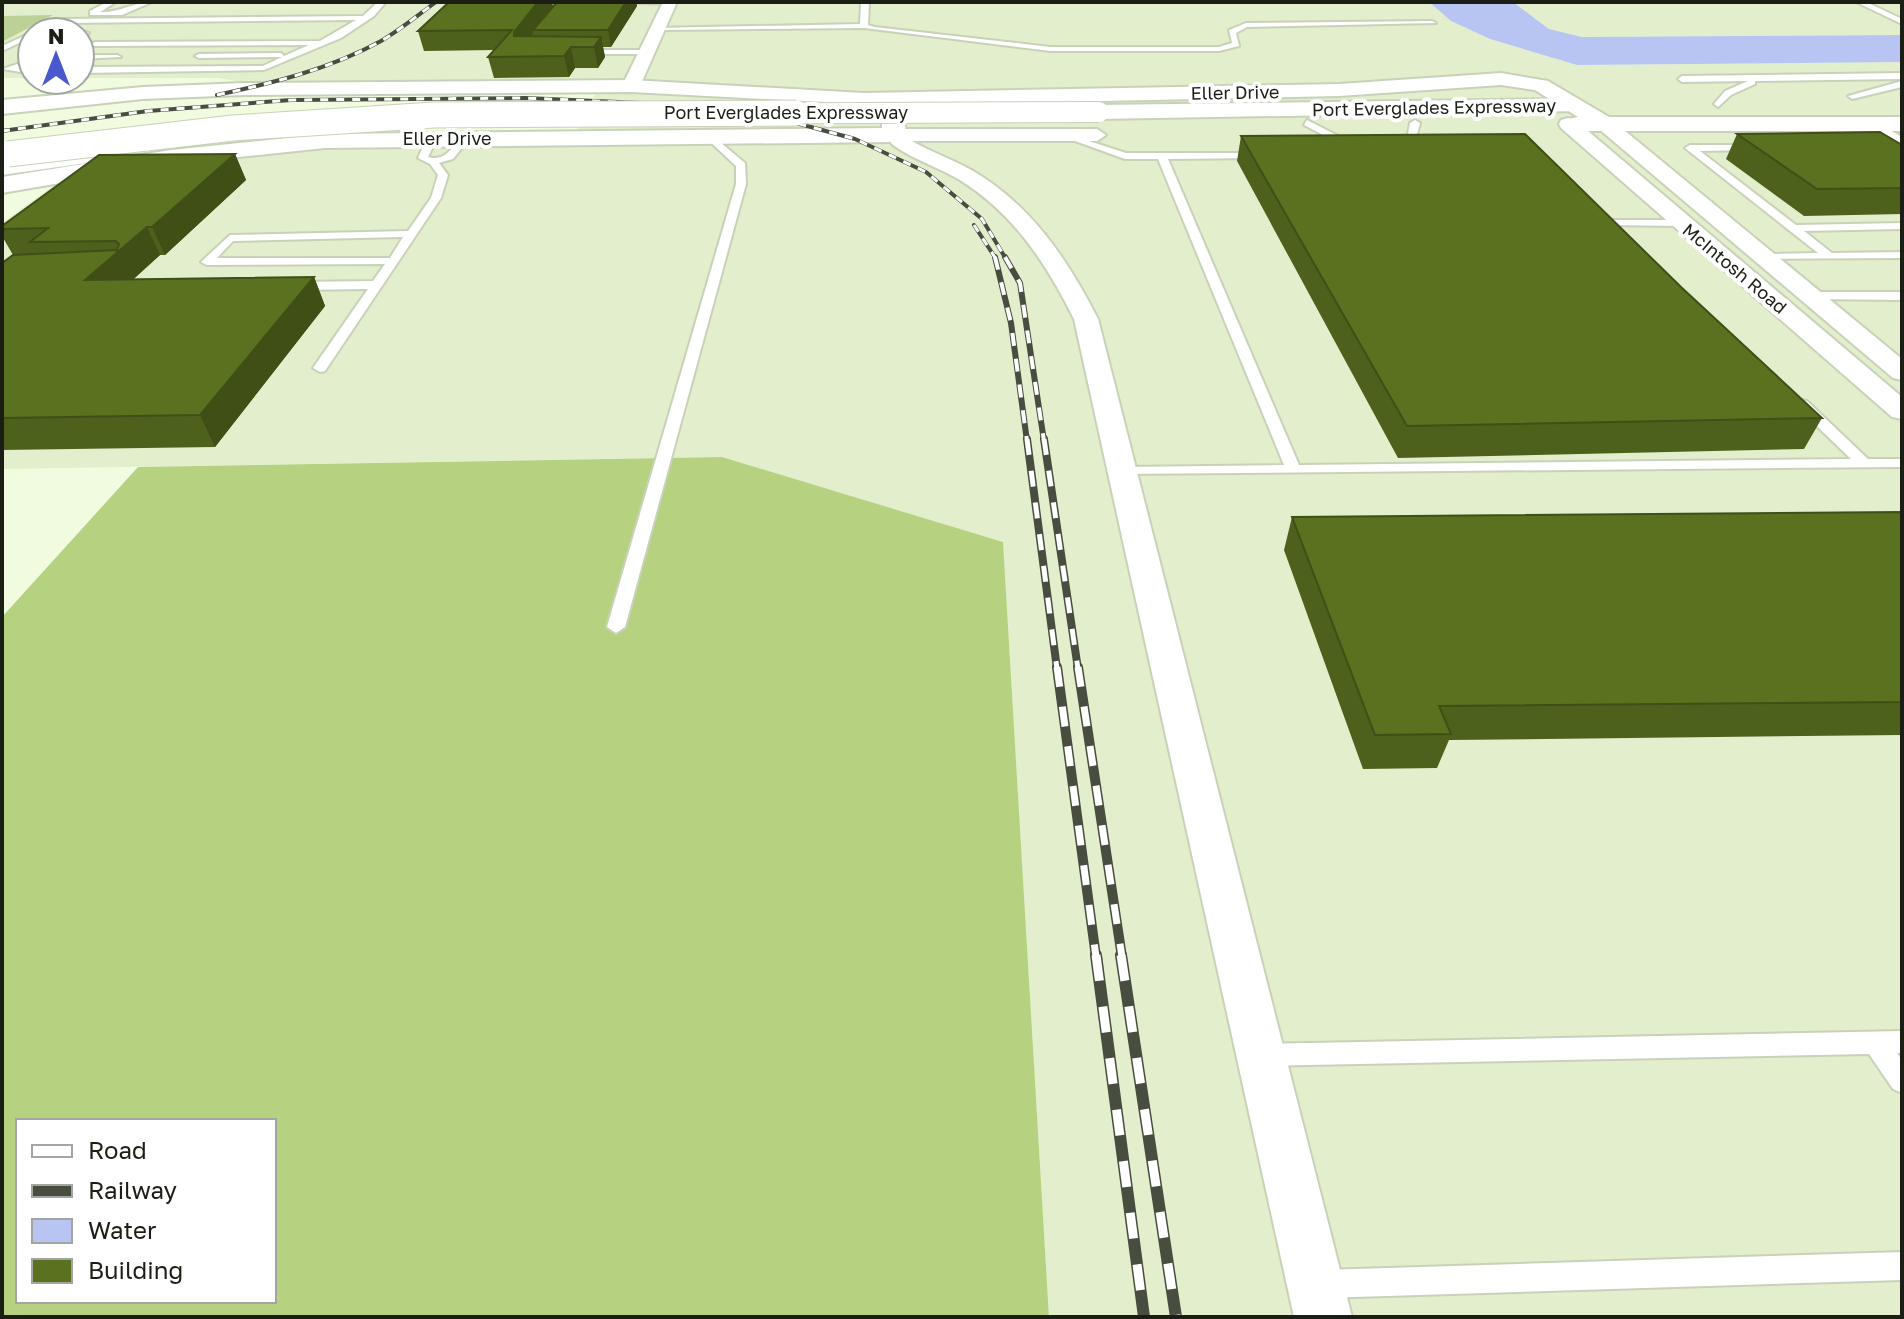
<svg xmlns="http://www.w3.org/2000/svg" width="1904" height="1319" font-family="'Golos Text',sans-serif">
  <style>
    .built { fill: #e2eecc }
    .green { fill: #bcd196 }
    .forest { fill: #b6d281; fill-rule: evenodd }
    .water { fill: #b8c5f2 }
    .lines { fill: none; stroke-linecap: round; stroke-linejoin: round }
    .lane-casing { stroke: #c8d2b8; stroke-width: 4 }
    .street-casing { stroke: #c8d2b8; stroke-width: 4 }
    .secondary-casing { stroke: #c8d2b8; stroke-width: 4 }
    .highway-casing { stroke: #c8d2b8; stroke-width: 4 }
    .lane { fill: #fff; fill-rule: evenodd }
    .street { fill: #fff; fill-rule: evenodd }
    .secondary { fill: #fff; fill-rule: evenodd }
    .highway { fill: #fff; fill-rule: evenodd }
    .rail-far4-casing { stroke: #474d3f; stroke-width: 4 }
    .rail-far3-casing { stroke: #474d3f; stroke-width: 6 }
    .rail-far2-casing { stroke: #474d3f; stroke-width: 8 }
    .rail-far1-casing { stroke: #474d3f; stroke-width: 10 }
    .rail-casing { stroke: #474d3f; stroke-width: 12 }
    .rail-far4 { stroke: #fff; stroke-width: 3; stroke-dasharray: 8; stroke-linecap: butt }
    .rail-far3 { stroke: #fff; stroke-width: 4; stroke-dasharray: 13; stroke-linecap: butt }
    .rail-far2 { stroke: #fff; stroke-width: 5; stroke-dasharray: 16; stroke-linecap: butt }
    .rail-far1 { stroke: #fff; stroke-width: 7; stroke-dasharray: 20; stroke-linecap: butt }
    .rail { stroke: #fff; stroke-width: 9; stroke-dasharray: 26; stroke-linecap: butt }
    .highway-bridge-far1-casing { stroke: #c8d2b8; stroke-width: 22; stroke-linecap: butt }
    .highway-bridge-casing { stroke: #c8d2b8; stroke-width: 27; stroke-linecap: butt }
    .highway-bridge-far1 { stroke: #fff; stroke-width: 20 }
    .highway-bridge { stroke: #fff; stroke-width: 25 }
    .wall { fill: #4d611c }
    .shaded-wall { fill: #3f4f16 }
    .building { fill: #5a7120; stroke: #3f4f16; stroke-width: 2 }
    .labels { text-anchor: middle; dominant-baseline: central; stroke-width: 8; stroke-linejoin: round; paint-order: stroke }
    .far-street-label { font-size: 18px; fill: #1a1e14; stroke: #fff }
  </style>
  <rect width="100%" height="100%" fill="#f0fbe0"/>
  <!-- built -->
  <path class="built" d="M2,2H1429L1451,21L1490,39L1577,65L1902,62V1317H1049L1003,542L722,457L2,469V223L53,186L227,157L344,145H569L602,82L356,84L242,82L218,78H80V32H32V78H2V42L51,16H2Z
    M1513,2H1902V35L1582,37L1549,29Z"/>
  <!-- green -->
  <path class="green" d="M53,15L2,42V16Z"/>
  <!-- forest -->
  <path class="forest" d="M722,457L1003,542L1049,1317H2V617L138,467ZM18,1121H274V1301H18Z"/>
  <!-- water -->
  <path class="water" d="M1429,2H1513L1549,29L1582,37L1902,35V62L1577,65L1490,39L1451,21Z"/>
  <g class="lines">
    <!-- lane casing -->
    <g class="lane-casing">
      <path id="lane" d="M107,2H116L100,12C119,13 134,2 152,2L122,15H90V11Z
        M378,2H386L374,16L341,38L264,70L80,73V67L263,66L282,57L199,58L195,56L199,54L281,53L284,56L309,45L95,46L91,44L95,42L320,41L356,20L63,23L42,32H32V37L2,51V46L62,19L363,16Z
        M609,2H674L670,4Z
        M861,2H869L868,25L875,27L1050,47H1219L1232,43L1229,30L1246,23L1432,21L1436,23L1247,27L1236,33L1239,46L1219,51H1050L864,28L658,30L654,28L860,24Z
        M1856,2H1866L1902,19V24Z
        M82,31L89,33L80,40V34Z
        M579,50H648L652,52L648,54H576Z
        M80,55H117L121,57L80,59Z
        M32,59V64L20,68H32V74L3,69Z
        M1902,73V79L1755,81V84L1731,95L1718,107L1714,104L1725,91L1748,81L1682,82L1678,79L1682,76Z
        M1902,81V87L1852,99L1848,96Z
        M1307,120L1354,144L1356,146L1348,148L1304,125Z
        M1415,120L1420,123L1412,154L1404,156L1410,123Z
        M1872,123H1878L1902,137V144L1872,127Z
        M709,133L745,163L746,184L625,627L616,633L607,627L736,184V166L706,138V134Z
        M1064,133L1126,153H1263L1265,155L1260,158L1168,159L1299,465L1851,459L1797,407L1795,404L1802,400L1807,401L1868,459H1902V467L1118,474V468L1123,467L1284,465L1158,159H1125L1064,137Z
        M432,135L437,138L428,157C445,162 453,147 462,136L470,138L453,159L439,163L448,175L441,198L325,371L320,372L313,368L368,289L296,290L290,286L296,282L373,281L385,264L207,265L201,262L230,235L408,231L431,198L438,175L430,164L418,158L427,138ZM403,237L390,258H217L233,241Z
        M1758,145V149L1755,150L1700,151L1796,225L1902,223V229L1804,231L1832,253L1902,252V258L1758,259V255L1762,254L1818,253L1685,148L1690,145Z
        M1610,220H1681L1686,223L1681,226L1606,225V221Z
        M1809,292H1902V300L1805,299L1803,296Z
        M1902,1031V1053H1897L1902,1060V1093L1893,1089L1869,1054L1261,1066L1252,1063L1249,1055L1252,1047L1261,1044Z
        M1902,1252V1280L1322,1298L1312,1294L1308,1284L1312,1274L1322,1270Z"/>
    </g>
    <!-- street casing -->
    <g class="street-casing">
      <path id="street" d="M663,2H677L640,86L631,91L625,90L622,86Z
        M1568,118L1575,120L1902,397V419L1892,417L1561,128L1559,124L1561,120Z
        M1606,119L1613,121L1902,359V380L1893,378L1599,129L1597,125Z
        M894,129H1097L1106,135L1097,141H912C932,153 953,159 973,171C1031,205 1068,260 1098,319L1352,1317H1294L1074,319C1046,263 1014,214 960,180C938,167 914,160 893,145L885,135Z"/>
    </g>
    <!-- secondary casing -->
    <g class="secondary-casing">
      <path id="secondary" d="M1501,73L1548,81L1609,117H1902V131H1576L1568,129L1565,124L1568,119L1578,117L1535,90L1501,85L1339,96L903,105L906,135L902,140L894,142L325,148L171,164L2,193V177L171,150L325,134L882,128L881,105L631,92L244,95L143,99L2,114V100L143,87L244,83L631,80L864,93L1339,84Z"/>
    </g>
    <!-- highway casing -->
    <g class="highway-casing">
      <path id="highway" d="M1572,99L1583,106L1580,111L1099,119L1088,112L1099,105Z
        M99,148L107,150L111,155L107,160L2,175V161Z"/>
    </g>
    <!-- lane -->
    <use href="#lane" class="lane"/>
    <!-- street -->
    <use href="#street" class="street"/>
    <!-- secondary -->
    <use href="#secondary" class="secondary"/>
    <!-- highway -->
    <use href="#highway" class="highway"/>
    <!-- rail-far4 casing -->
    <g class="rail-far4-casing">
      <path id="rail-far4" d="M217,95C273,83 330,69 381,41C400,30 418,15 436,2
        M2,131L148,111L291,100L525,98L689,105L774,117L855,139L926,172L982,219L1006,259
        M974,225L996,259"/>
    </g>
    <!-- rail-far3 casing -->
    <g class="rail-far3-casing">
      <path id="rail-far3" d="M995,257L1011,323L1027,441
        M1005,257L1020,283L1044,441"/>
    </g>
    <!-- rail-far2 casing -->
    <g class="rail-far2-casing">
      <path id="rail-far2" d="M1027,439L1057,669
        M1044,439L1078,669"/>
    </g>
    <!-- rail-far1 casing -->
    <g class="rail-far1-casing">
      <path id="rail-far1" d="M1057,667L1096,957
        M1078,667L1122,957"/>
    </g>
    <!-- rail casing -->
    <g class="rail-casing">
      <path id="rail" d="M1096,955L1144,1317
        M1121,955L1176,1317"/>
    </g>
    <!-- rail-far4 -->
    <use href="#rail-far4" class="rail-far4"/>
    <!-- rail-far3 -->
    <use href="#rail-far3" class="rail-far3"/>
    <!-- rail-far2 -->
    <use href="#rail-far2" class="rail-far2"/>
    <!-- rail-far1 -->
    <use href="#rail-far1" class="rail-far1"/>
    <!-- rail -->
    <use href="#rail" class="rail"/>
    <!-- highway-bridge-far1 casing -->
    <g class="highway-bridge-far1-casing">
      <path id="highway-bridge-far1" d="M428,115L1099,112"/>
    </g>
    <!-- highway-bridge casing -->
    <g class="highway-bridge-casing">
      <path id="highway-bridge" d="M8,154L233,128L434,115L796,113"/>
    </g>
    <!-- highway-bridge-far1 -->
    <use href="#highway-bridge-far1" class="highway-bridge-far1"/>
    <!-- highway-bridge -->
    <use href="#highway-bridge" class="highway-bridge"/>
  </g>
  <!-- wall -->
  <path class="wall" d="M449,2H552L553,7L557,2H636L637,6L611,47H603L605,57L598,68H575L569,77L494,78L488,57L494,50L424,51L418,31Z
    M1737,134L1902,145V214L1804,216L1726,159Z
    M1241,136L1681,287L1822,418L1804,449L1398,458L1237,161Z
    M235,154L246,180L165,255H160L133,279L314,277L325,306L215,447L2,450V263L13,255L2,236V226Z
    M1902,512V735L1449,740L1437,768L1363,769L1284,550L1292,517Z"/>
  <!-- shaded-wall -->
  <path class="shaded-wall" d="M538,2H552L553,8L533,30V33L519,52L514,32Z
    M626,2H636L637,6L611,47L608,30Z
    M601,37L605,57L598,68L594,47Z
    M571,47L575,68L569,77L564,56Z
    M235,154L246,180L165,255L152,227Z
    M147,227L160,255L101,309L85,280Z
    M314,277L325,306L215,447L200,415Z"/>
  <!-- building -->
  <path class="building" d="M449,2H538L514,32V36L601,37L594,47H571L564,56L488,57L512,30L418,31Z
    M557,2H626L608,30H533Z
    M1880,132L1902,145V188L1817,189L1737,134Z
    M1525,134L1681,287L1822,418L1407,426L1241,136Z
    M235,154L152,227H147L85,280L314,277L200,415L2,418V263L13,255L117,250L119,244L116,241L30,242L48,228L2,229V226L99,155Z
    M1902,512V702L1439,706L1451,734L1375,735L1292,517Z"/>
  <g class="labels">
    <!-- far-street labels -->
    <g class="far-street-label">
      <text transform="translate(1235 92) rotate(-1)">Eller Drive</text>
      <text transform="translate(1434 107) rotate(-1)">Port Everglades Expressway</text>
      <text x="786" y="112">Port Everglades Expressway</text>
      <text x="447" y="138">Eller Drive</text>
      <text transform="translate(1735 268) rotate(40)">McIntosh Road</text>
    </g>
  </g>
  <!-- border -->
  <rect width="1904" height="1319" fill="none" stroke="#1a1e14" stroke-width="8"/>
  <!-- legend -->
  <rect x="16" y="1119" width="260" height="184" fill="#ffffff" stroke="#a3a5a1" stroke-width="2"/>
  <rect x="32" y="1145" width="40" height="12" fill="#ffffff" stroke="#a3a5a1" stroke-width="2"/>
  <text x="88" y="1159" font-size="24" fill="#1a1e14">Road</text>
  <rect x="32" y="1185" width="40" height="12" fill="#474d3f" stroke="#a3a5a1" stroke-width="2"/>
  <text x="88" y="1199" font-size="24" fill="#1a1e14">Railway</text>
  <rect x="32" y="1219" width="40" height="24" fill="#b8c5f2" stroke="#a3a5a1" stroke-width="2"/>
  <text x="88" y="1239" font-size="24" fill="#1a1e14">Water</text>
  <rect x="32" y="1259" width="40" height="24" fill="#5a7120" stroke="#a3a5a1" stroke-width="2"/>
  <text x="88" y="1279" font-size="24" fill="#1a1e14">Building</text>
  <!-- north arrow -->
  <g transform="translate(56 56)"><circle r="38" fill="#ffffff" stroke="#a3a5a1" stroke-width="2"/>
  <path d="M0-6L14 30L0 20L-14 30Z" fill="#4958cd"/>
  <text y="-12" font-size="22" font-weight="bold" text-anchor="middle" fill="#1a1e14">N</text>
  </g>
</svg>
